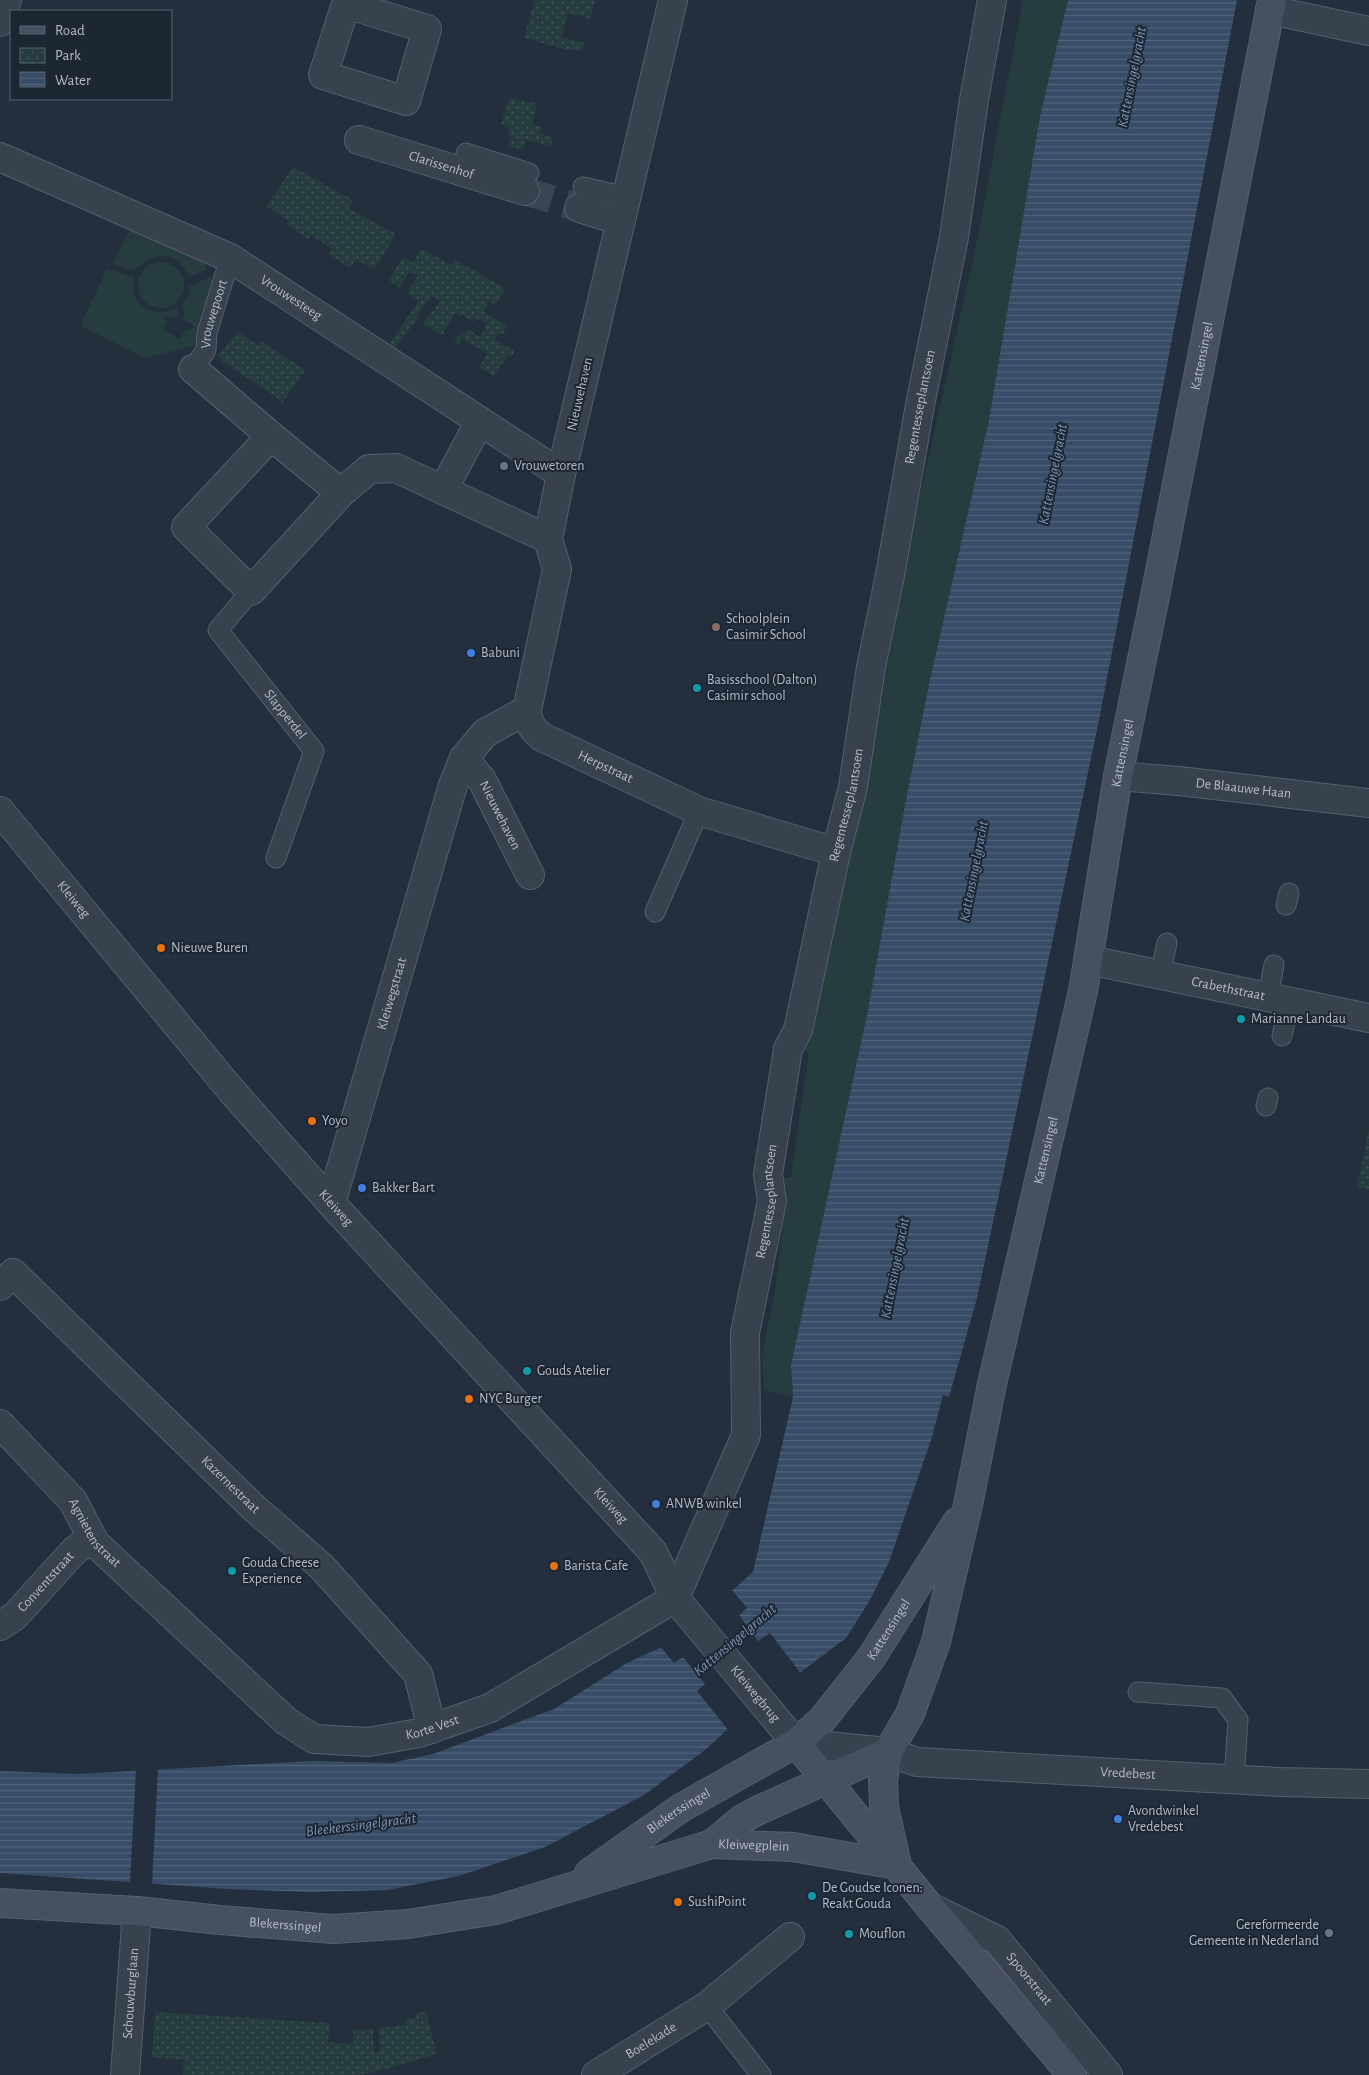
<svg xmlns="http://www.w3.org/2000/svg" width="1369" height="2075" font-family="'Alegreya Sans',sans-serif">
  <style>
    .grass { fill: #263c3f }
    .park { fill: url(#park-dots) }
    .water { fill: url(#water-rules) }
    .pier { fill: #242f3e }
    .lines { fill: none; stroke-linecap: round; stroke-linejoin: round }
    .street-tunnel { stroke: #3a4453; stroke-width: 28; stroke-dasharray: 28 14; stroke-linecap: butt }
    .lane-casing { stroke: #565f6c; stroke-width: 21 }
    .street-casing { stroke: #565f6c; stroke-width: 30 }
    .secondary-casing { stroke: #565f6c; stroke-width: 30 }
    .lane { stroke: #38414e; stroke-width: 19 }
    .street { stroke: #38414e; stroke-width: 28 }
    .secondary { stroke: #465061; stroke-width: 28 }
    .worship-dot { fill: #6b7280; stroke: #1d2633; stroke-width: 2 }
    .education-dot { fill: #8d6e63; stroke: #1d2633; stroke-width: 2 }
    .shop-dot { fill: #3f7fe0; stroke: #1d2633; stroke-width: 2 }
    .culture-dot { fill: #0f9aa8; stroke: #1d2633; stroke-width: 2 }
    .food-dot { fill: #e8710a; stroke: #1d2633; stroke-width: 2 }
    .labels { text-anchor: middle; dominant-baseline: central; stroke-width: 4; stroke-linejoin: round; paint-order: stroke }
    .street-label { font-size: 14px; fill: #b4bcc9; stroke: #1d2633 }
    .poi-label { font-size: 14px; fill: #b4bcc9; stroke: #1d2633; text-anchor: start }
    .water-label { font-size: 15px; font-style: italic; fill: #7c92b1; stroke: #1d2633 }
  </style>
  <defs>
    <pattern id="park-dots" width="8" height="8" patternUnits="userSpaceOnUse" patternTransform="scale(1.25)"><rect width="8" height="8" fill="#263c3f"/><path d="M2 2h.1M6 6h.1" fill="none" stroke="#435659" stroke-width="1.8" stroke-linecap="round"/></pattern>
    <pattern id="water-rules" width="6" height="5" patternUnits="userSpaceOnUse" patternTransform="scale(1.25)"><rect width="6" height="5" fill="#394c67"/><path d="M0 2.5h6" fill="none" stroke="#53647b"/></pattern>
  </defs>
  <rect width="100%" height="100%" fill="#242f3e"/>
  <!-- grass -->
  <path class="grass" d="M1023,0H1068L1040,116L989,420L929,684L906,800L867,1015L791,1365L793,1397L764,1390L762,1353L775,1290L784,1216L783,1178L791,1177L809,1052L802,1050L811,1030L865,789L886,673L903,570L975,251Z
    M134,222L208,255L205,264L207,270L189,277C182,261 168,250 150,259C143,262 138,269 130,271L113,263Z
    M138 285a23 23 0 1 1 46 0a23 23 0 1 1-46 0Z
    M107,269L128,276H132L134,278C130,294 140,311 158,312C166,313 171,310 178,308V317H164V319L167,321L163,330L180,339L185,330L194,328V326L183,320L184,315L182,305L190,293L189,287L210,277L215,283L203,311L200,344L145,358L80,326Z"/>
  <!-- park -->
  <path class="park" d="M535,0H595L590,19L568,13L561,37L584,43L582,51L563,49L524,38Z
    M510,97L537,104L532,124L541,127L540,134L553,137L551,146L526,140L523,150L508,146L511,137L508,136L510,128L501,124Z
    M293,167L353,200L348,208L396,234L374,270L356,259L350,268L329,254L332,249L311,235L308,239L286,225L289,221L266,206Z
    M421,249L452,265L455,260L505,288L496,305L489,301L483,312L507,326L503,334L499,332L495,340L515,351L511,357L508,355L494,376L479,367L487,354L463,339L459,345L454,342L461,332L464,334L468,329L480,337L487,323L475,318L473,322L463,315L461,317L455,313L442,335L423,324L440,301L431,295L416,317L418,318L393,351L387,347L419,301L407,293L418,276L410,271L399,288L389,280L403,257L413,263Z
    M238,332L259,346L262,342L305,370L282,404L279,399L223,362L218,355Z
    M1369,1130V1189L1357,1187Z
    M155,2012L330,2023L328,2042L353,2044V2030L373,2029L374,2053L379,2052V2028L406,2025V2019L416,2018V2013L426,2012L437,2054L363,2075H183L184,2060L152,2057Z"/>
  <!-- water -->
  <path class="water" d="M1068,0H1237L1098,725L977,1298L949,1397L943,1395L932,1437L889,1562L870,1600L846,1638L777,1690L760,1683L733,1703L731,1726L705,1750L644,1795L545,1847L459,1876L387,1890L309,1892L228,1889L0,1873V1771L78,1774L312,1761L391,1763L433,1754L554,1709L627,1663L677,1640L753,1572L793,1397L791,1365L867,1015L906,800L929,684L989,420L1040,116Z"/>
  <!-- pier -->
  <path class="pier" d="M731,1589L747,1608L739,1615L758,1641L770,1633L802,1675L778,1693L760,1686L735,1705L733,1727L729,1731L697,1691L705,1684L683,1657L674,1663L659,1645L676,1638Z
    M136,1768H158L152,1884L130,1883Z"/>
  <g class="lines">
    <!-- street-tunnel -->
    <path class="street-tunnel" d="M525,191L579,208"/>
    <!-- lane casing -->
    <g class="lane-casing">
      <g id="lane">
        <path d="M466,153L529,173"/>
        <path d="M583,187L627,197"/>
        <path id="s1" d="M193,369L206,350L207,333L230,258"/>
        <path id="s2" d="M251,591L218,630L314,751L276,858"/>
        <path d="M1286,905L1289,893"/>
        <path d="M655,912L699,811"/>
        <path d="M1160,975L1167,943"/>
        <path d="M1268,997L1274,965"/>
        <path d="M1282,1036L1289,1002"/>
        <path d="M1266,1106L1268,1098"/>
        <path d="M1138,1692L1222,1698L1238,1720L1234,1779"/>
        <path d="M707,2006L761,2075"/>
      </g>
    </g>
    <!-- street casing -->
    <g class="street-casing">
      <g id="street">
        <path id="s3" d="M673,0L561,474L548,539L557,569L527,710C528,723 532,729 542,737L699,811L836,852"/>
        <path d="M346,4L427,29L406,101L323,75Z"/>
        <path d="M1270,10L1369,31"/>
        <path d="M0,22L7,0"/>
        <path id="s4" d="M359,140L525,191"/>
        <path id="s5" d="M0,157L230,258L561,474"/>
        <path d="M579,208L621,221"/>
        <path d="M193,369L271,436"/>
        <path d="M443,490L480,421"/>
        <path d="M341,493L271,436L186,527L251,591L341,493L369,469L396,468L548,539"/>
        <path id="s6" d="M464,758L482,780L530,875"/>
        <path id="s7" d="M1118,776L1179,781L1369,803"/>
        <path id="s8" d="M0,811L231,1090L331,1203L653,1552L675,1598L796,1743L888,1752L917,1762L1280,1782L1369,1784"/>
        <path id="s9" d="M1089,960L1369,1018"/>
        <path id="s10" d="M331,1203L453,785L464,758L485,733L527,710"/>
        <path id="s11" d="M0,1286L13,1273L254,1508L321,1566L418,1674L432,1729"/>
        <path id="s12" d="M0,1424L73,1501L95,1543L286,1721L314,1739L368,1742L419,1733L490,1708L675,1598"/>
        <path id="s13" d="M675,1598L746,1435L745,1333L772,1201L768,1174L788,1049L798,1030L836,852L853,787L871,667L890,575L920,405L954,237L974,100L992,0"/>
        <path id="s14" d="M0,1626L15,1616L74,1551L82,1545L95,1543"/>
        <path id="s15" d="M930,1907L997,1940L1108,2075"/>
        <path id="s16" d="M125,2075L137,1911"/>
        <path id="s17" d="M596,2075L707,2006L790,1937"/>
      </g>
    </g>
    <!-- secondary casing -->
    <g class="secondary-casing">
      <g id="secondary">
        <path d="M796,1743L930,1907L1072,2075"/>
        <path d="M712,1844L742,1819L759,1810L888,1752"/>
        <path id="s18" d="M897,1865L884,1807L883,1780L888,1752L910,1714L936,1642L968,1505L992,1384L1083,991L1118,776L1154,601L1272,0"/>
        <path id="s19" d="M589,1873L681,1808L796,1743L822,1720L871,1658L957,1522"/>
        <path id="s20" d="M0,1903L137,1911L220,1920L334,1929L408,1924L496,1910L712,1844L793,1847L897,1865"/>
      </g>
    </g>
    <!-- lane -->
    <use href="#lane" class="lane"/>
    <!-- street -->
    <use href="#street" class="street"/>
    <!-- secondary -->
    <use href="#secondary" class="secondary"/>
  </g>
  <!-- markers -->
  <g class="worship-dot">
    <circle cx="504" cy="466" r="5"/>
    <circle cx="1329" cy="1933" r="5"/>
  </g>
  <circle class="education-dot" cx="716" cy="627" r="5"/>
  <g class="shop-dot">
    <circle cx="471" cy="653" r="5"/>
    <circle cx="362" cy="1188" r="5"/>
    <circle cx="656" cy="1504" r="5"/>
    <circle cx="1118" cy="1819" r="5"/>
  </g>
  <g class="culture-dot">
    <circle cx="697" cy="688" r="5"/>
    <circle cx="1241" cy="1019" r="5"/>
    <circle cx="527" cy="1371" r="5"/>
    <circle cx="232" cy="1571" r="5"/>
    <circle cx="812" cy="1896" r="5"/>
    <circle cx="849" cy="1934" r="5"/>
  </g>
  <g class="food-dot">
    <circle cx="161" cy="948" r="5"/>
    <circle cx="312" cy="1121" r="5"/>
    <circle cx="469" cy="1399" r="5"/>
    <circle cx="554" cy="1566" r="5"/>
    <circle cx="678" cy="1902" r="5"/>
  </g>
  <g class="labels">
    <!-- street labels -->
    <g class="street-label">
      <text stroke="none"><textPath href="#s4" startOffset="86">Clarissenhof</textPath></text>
      <text stroke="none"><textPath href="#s5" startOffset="324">Vrouwesteeg</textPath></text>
      <text stroke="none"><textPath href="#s1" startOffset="60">Vrouwepoort</textPath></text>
      <text stroke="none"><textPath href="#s18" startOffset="1549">Kattensingel</textPath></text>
      <text transform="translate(580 394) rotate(-77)">Nieuwehaven</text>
      <text stroke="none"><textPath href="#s13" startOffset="1225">Regentesseplantsoen</textPath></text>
      <text stroke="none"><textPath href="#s2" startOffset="159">Slapperdel</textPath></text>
      <text stroke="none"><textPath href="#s18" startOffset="1144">Kattensingel</textPath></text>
      <text stroke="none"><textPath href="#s3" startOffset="831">Herpstraat</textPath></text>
      <text stroke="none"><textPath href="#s7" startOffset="126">De Blaauwe Haan</textPath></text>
      <text stroke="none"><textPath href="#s13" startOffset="820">Regentesseplantsoen</textPath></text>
      <text stroke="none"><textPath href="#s6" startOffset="68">Nieuwehaven</textPath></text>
      <text stroke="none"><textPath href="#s8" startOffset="115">Kleiweg</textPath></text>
      <text stroke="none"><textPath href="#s9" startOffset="142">Crabethstraat</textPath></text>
      <text stroke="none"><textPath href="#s10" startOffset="218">Kleiwegstraat</textPath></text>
      <text stroke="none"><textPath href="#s18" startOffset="739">Kattensingel</textPath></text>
      <text stroke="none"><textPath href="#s13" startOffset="414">Regentesseplantsoen</textPath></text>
      <text stroke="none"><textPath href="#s8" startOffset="520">Kleiweg</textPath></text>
      <text stroke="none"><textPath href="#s11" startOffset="322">Kazernestraat</textPath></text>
      <text stroke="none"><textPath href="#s8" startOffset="925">Kleiweg</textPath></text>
      <text stroke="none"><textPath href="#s12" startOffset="145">Agnietenstraat</textPath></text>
      <text stroke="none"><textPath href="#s14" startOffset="64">Conventstraat</textPath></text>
      <text stroke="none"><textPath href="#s19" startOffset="392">Kattensingel</textPath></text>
      <text stroke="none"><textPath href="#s8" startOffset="1164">Kleiwegbrug</textPath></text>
      <text stroke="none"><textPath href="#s12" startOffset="568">Korte Vest</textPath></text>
      <text stroke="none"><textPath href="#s8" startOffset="1562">Vredebest</textPath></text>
      <text stroke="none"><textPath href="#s19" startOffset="109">Blekerssingel</textPath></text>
      <text stroke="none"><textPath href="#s20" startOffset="766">Kleiwegplein</textPath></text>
      <text stroke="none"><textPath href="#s20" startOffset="286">Blekerssingel</textPath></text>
      <text stroke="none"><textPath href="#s15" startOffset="125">Spoorstraat</textPath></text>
      <text stroke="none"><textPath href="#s16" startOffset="82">Schouwburglaan</textPath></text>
      <text stroke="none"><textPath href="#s17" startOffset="65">Boelekade</textPath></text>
    </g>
    <!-- poi labels -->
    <g class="poi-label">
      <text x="514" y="466">Vrouwetoren</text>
      <text x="726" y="619">Schoolplein<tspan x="726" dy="16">Casimir School</tspan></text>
      <text x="481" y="653">Babuni</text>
      <text x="707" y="680">Basisschool (Dalton)<tspan x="707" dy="16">Casimir school</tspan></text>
      <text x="171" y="948">Nieuwe Buren</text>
      <text x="1251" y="1019">Marianne Landau</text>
      <text x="322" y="1121">Yoyo</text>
      <text x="372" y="1188">Bakker Bart</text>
      <text x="537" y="1371">Gouds Atelier</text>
      <text x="479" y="1399">NYC Burger</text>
      <text x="666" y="1504">ANWB winkel</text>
      <text x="242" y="1563">Gouda Cheese<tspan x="242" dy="16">Experience</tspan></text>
      <text x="564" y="1566">Barista Cafe</text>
      <text x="1128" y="1811">Avondwinkel<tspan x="1128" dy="16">Vredebest</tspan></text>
      <text x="822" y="1888">De Goudse Iconen:<tspan x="822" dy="16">Reakt Gouda</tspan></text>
      <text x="688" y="1902">SushiPoint</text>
      <text x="1319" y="1925" text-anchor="end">Gereformeerde<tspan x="1319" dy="16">Gemeente in Nederland</tspan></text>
      <text x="859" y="1934">Mouflon</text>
    </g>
    <!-- water labels -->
    <g class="water-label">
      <text transform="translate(1132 77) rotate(-79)">Kattensingelgracht</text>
      <text transform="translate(1053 474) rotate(-79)">Kattensingelgracht</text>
      <text transform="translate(974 871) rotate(-79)">Kattensingelgracht</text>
      <text transform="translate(895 1268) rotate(-79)">Kattensingelgracht</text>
      <text transform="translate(735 1640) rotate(-40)">Kattensingelgracht</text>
      <text transform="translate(361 1825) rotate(-7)">Bleekerssingelgracht</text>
    </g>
  </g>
  <!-- legend -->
  <rect x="10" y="10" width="162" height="90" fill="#1d2633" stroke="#59626f"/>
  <rect x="20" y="26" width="25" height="8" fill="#465061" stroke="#59626f"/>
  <text x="55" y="35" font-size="15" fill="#b4bcc9">Road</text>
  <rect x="20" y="48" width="25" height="15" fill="url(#park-dots)" stroke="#59626f"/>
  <text x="55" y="60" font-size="15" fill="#b4bcc9">Park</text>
  <rect x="20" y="72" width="25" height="15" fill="url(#water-rules)" stroke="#59626f"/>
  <text x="55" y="85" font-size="15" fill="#b4bcc9">Water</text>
</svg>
